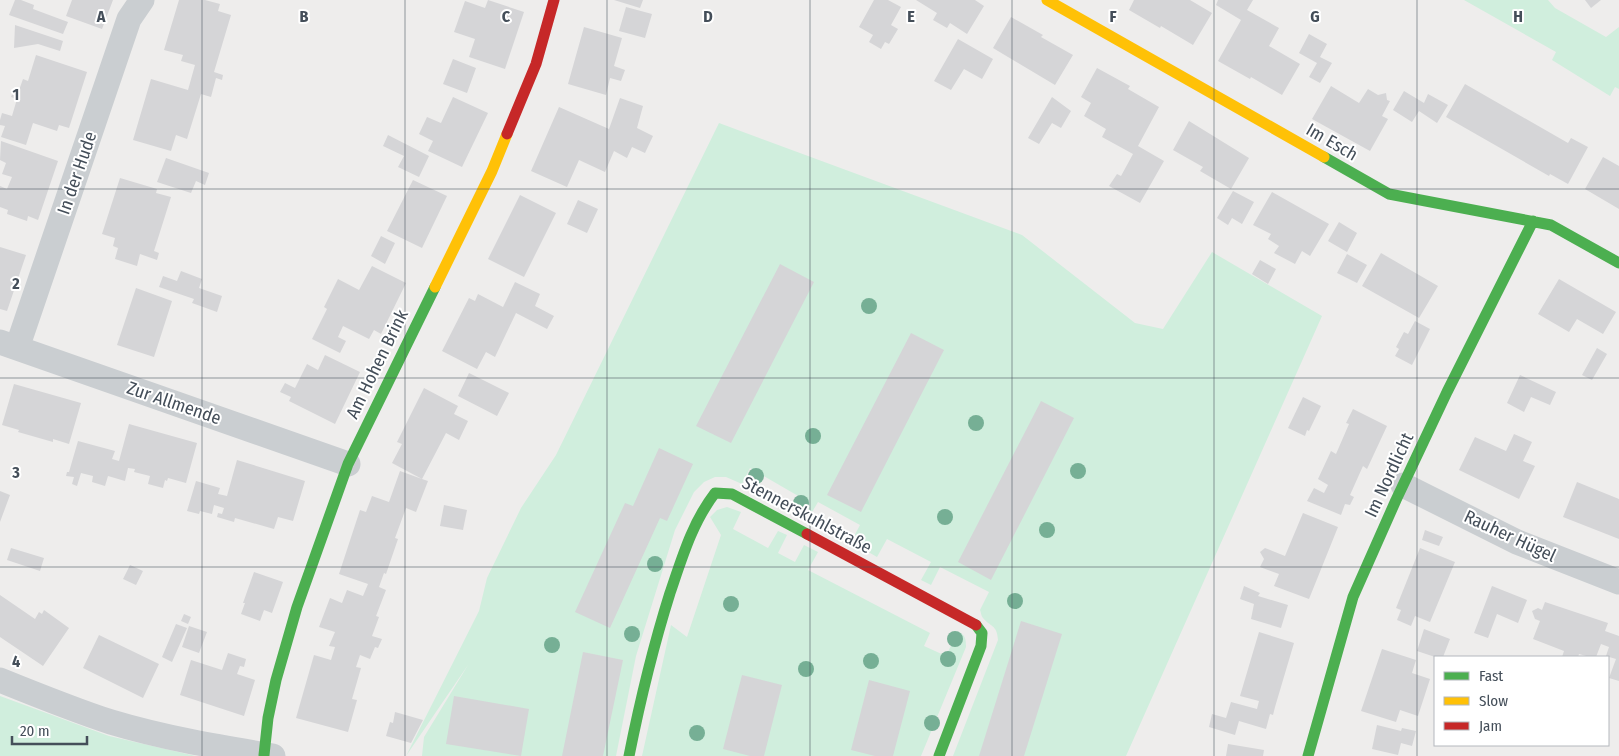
<svg xmlns="http://www.w3.org/2000/svg" width="1619" height="756" font-family="'Fira Sans Condensed',sans-serif">
  <style>
    .green { fill: #d0eedd }
    .building { fill: #d5d5d7 }
    .lines { fill: none; stroke-linecap: round; stroke-linejoin: round }
    .street { stroke: #caced1; stroke-width: 25 }
    .fast { stroke: #4caf50; stroke-width: 11 }
    .slow { stroke: #ffc107; stroke-width: 11 }
    .jam { stroke: #c62828; stroke-width: 11 }
    .tree { fill: #76af95 }
    .grid { fill: none; stroke: #444e59; stroke-width: 1; stroke-opacity: 0.55 }
    .labels { text-anchor: middle; dominant-baseline: central; stroke-width: 4; stroke-linejoin: round; paint-order: stroke }
    .street-label { font-size: 18px; fill: #444e59; stroke: #fff }
    .grid-label { font-size: 16px; text-anchor: middle; font-weight: bold; fill: #444e59; stroke: #fff; stroke-width: 4; stroke-linejoin: round; paint-order: stroke }
  </style>
  <rect width="100%" height="100%" fill="#eeedec"/>
  <!-- green -->
  <path class="green" d="M1464,0H1548L1555,8L1606,37L1619,27V89L1615,87L1610,96L1552,60L1556,52Z
    M719,123L1022,235L1135,323L1163,329L1212,252L1322,316L1126,756H953L998,640C997,624 990,627 983,618C981,616 981,612 980,610L989,592L940,567L931,585L921,580L931,562L887,539L877,557L851,542L860,525L818,502L808,519L793,511L800,497L750,468L742,484L726,477H715L704,482L694,492L675,530L636,656L616,756H422L424,737L468,665L406,756L479,611L487,578L521,508L556,455Z
    M727,507L741,512L733,529L768,548L778,531L787,535L778,553L795,562L804,545L818,552L808,570L930,633L924,646L946,656L958,631C965,635 966,638 966,647L921,756H642L671,625L687,637L721,535L710,517L717,510Z
    M0,696L109,736L196,756H0Z"/>
  <!-- building -->
  <path class="building" d="M15,0H21L34,5L33,9L68,22L63,34L9,15Z
    M72,0H113L102,29L66,16Z
    M179,0H205L220,4L218,11L231,15L214,72L223,75L222,80L216,78L211,97L201,94L187,139L176,135L171,151L133,140L151,79L188,90L195,65L181,61L183,55L164,50Z
    M488,0L524,12L505,69L469,57L475,39L454,32L465,1L485,8Z
    M614,0H643L640,8Z
    M874,0H888L901,7L891,25L898,29L889,44L885,42L881,49L869,42L873,35L859,27Z
    M916,0H975L984,6L967,34L950,23L947,28L933,20L937,13Z
    M1134,0H1190L1212,13L1193,45L1161,26L1160,28L1129,10Z
    M1218,0H1253L1247,10L1279,28L1269,46L1300,64L1282,95L1251,77L1250,79L1218,61L1241,20L1216,5Z
    M1585,0H1601L1591,8Z
    M626,7L652,14L645,38L619,31Z
    M1011,17L1043,35L1041,37L1073,55L1055,85L993,48Z
    M15,25L63,41L60,51L38,44L14,48Z
    M584,27L622,38L614,66L625,70L621,81L610,78L606,95L568,84Z
    M1309,34L1327,44L1320,57L1332,63L1320,83L1309,77L1317,63L1299,53Z
    M958,39L993,59L982,79L964,69L951,90L934,81Z
    M36,55L87,72L69,128L59,125L57,131L33,123L26,145L1,137L5,126L0,125V120L2,113L12,116L17,99L11,97L13,92L18,93L23,79L28,81Z
    M453,59L476,68L467,93L443,84Z
    M1097,68L1130,86L1128,89L1159,107L1138,146L1164,161L1140,203L1109,186L1117,174L1121,176L1133,154L1102,137L1106,129L1084,116L1091,103L1081,97Z
    M1465,84L1568,143L1571,138L1588,147L1568,184L1550,174L1549,176L1446,117Z
    M1331,86L1359,103L1368,89L1378,95L1386,93L1387,100L1390,101L1382,116L1388,119L1370,151L1312,119Z
    M1404,91L1424,103L1428,94L1448,105L1437,123L1419,111L1412,122L1393,110Z
    M453,97L488,113L462,167L428,151L433,141L419,134L427,117L441,123Z
    M1052,97L1071,111L1061,128L1052,123L1039,144L1028,138Z
    M620,98L643,106L637,128L653,136L645,153L632,147L627,158L614,151L605,172L579,160L567,187L531,171L559,107L609,129Z
    M1189,121L1249,158L1231,189L1200,171L1203,167L1173,150Z
    M388,135L429,156L419,177L398,167L404,156L383,146Z
    M1,141L58,161L38,220L28,216L27,221L7,214L8,210L0,207V186L7,189L12,177L2,174L6,163L0,160Z
    M1603,157L1619,166V209L1585,189Z
    M166,158L209,173L205,185L196,181L191,193L157,182Z
    M120,178L157,189L156,193L171,197L154,251L159,253L157,260L140,254L137,266L115,259L118,248L113,246L115,238L102,234Z
    M413,180L447,196L422,248L387,231Z
    M1233,191L1254,202L1242,224L1232,218L1228,225L1217,218Z
    M1272,192L1329,224L1310,256L1302,251L1295,264L1274,253L1279,246L1268,239L1271,234L1253,225Z
    M520,195L556,213L524,277L488,259Z
    M578,200L598,209L587,233L567,224Z
    M1339,222L1357,233L1347,252L1328,241Z
    M381,236L395,243L385,264L371,256Z
    M0,247L26,255L7,311L0,309Z
    M1381,253L1438,286L1419,318L1362,286Z
    M1347,254L1367,265L1357,283L1337,273Z
    M1260,260L1276,269L1268,284L1252,274Z
    M780,264L814,282L731,443L696,426Z
    M372,266L406,283L381,334L374,330L369,339L343,326L338,337L346,341L340,353L312,339L327,309L324,307L338,279L359,290Z
    M181,271L202,279L199,288L222,296L217,312L192,303L194,299L159,287L163,276L177,281Z
    M1559,279L1616,312L1603,334L1577,319L1569,332L1538,314Z
    M515,282L540,294L535,306L554,316L547,329L516,313L495,357L486,352L477,369L442,351L469,298L475,301L478,294L503,307Z
    M136,288L172,301L154,357L117,345Z
    M1415,321L1430,329L1412,365L1395,356L1399,349L1396,347L1404,332L1408,334Z
    M911,333L944,350L861,512L827,495Z
    M1597,348L1607,354L1592,380L1582,375Z
    M325,355L360,372L335,424L289,401L291,397L280,392L285,383L295,388L307,364L318,370Z
    M469,373L509,393L497,416L458,396Z
    M1520,375L1556,392L1550,405L1531,397L1524,412L1507,403Z
    M14,384L81,403L69,444L53,439V442L18,432L19,430L2,425Z
    M424,388L458,406L454,414L468,421L459,440L446,433L422,479L428,481L416,512L406,508L395,538L398,539L386,574L384,573L379,587L386,590L376,616L379,617L372,636L382,639L378,648L375,647L370,659L360,655L356,667L361,668L352,699L357,700L348,732L296,718L314,655L331,660L335,647L329,646L335,632L319,627L330,598L342,603L347,590L363,596L368,584L339,574L360,510L366,512L372,496L389,502L400,471L422,479L392,463L402,444L397,442Z
    M1303,397L1321,406L1309,431L1307,430L1305,436L1288,428Z
    M1041,401L1074,418L991,580L958,562Z
    M1353,409L1387,426L1367,469L1363,466L1350,495L1354,497L1350,505L1345,504L1341,515L1307,501L1314,488L1324,493L1328,485L1318,479L1331,451L1336,454L1349,424L1346,423Z
    M129,424L197,443L186,483L168,478L167,481L165,480L163,488L148,484L150,476L134,472L135,469L128,468L125,481L108,476L105,486L92,482L93,476L81,473L77,486L72,484L74,477L66,476L67,472H69L78,441L115,451L112,459L119,461Z
    M1514,434L1532,442L1523,461L1535,466L1519,499L1459,470L1475,437L1506,451Z
    M659,448L693,464L667,521L660,518L610,628L575,612L625,503L633,506Z
    M237,460L305,481L293,521L278,517L274,529L235,518L234,522L217,517L218,513L222,514L224,508L214,505L212,514L200,511L199,514L187,511L196,481L220,488L218,494L227,496Z
    M1577,482L1619,499V539L1563,517Z
    M0,491L10,495L0,522Z
    M444,505L467,510L463,530L440,526Z
    M1303,513L1338,527L1309,599L1274,586L1279,574L1260,567L1264,559L1260,552L1265,548L1285,556Z
    M1425,530L1443,537L1439,546L1422,540Z
    M11,548L44,558L40,571L7,560Z
    M1420,548L1455,562L1430,622L1415,616L1411,626L1397,620L1401,610L1396,608Z
    M130,565L143,571L136,585L123,579Z
    M254,572L283,582L272,613L264,610L260,621L241,614L245,603H243Z
    M1244,586L1260,593L1258,596L1288,605L1281,628L1251,619L1254,604L1240,599Z
    M1492,586L1527,600L1518,623L1497,614L1488,638L1474,633Z
    M0,595L35,619L39,612L42,614L44,610L69,628L43,666L0,637Z
    M1545,602L1608,623L1605,631L1619,636V681L1609,678L1616,659L1606,656L1609,647L1601,644L1596,657H1590L1579,654L1578,657H1562L1564,651L1533,639L1540,621L1535,619L1532,611L1538,608L1542,610Z
    M184,614L191,617L188,624L181,621Z
    M1021,621L1062,634L1024,756H979Z
    M176,624L187,628L172,662L162,657Z
    M189,626L207,632L199,653L182,647Z
    M1424,629L1450,639L1443,657H1435L1417,651Z
    M1259,632L1294,643L1275,707L1273,715L1270,714L1266,729L1239,721L1235,735L1209,727L1212,714L1226,718L1231,702L1257,709L1259,701L1240,696Z
    M99,635L159,664L143,698L83,668Z
    M1382,649L1416,660L1412,673L1430,679L1418,716L1400,710L1396,722L1361,711Z
    M583,652L623,660L603,756H562Z
    M228,653L246,659L244,667L240,666L237,674L255,680L244,716L180,695L191,660L222,670Z
    M742,675L782,685L764,756H750L723,749Z
    M869,680L910,691L893,756H875L851,750Z
    M454,696L529,709L521,756L446,744Z
    M395,712L423,720L411,743L386,736L390,722L393,723Z
    M1377,725L1401,731L1402,728L1416,731L1412,746L1401,743L1398,755L1372,749Z
    M1228,744L1264,750L1263,756H1226Z"/>
  <g class="lines">
    <!-- street -->
    <path class="street" d="M0,342L348,464
      M17,348L129,19L142,0
      M1403,485L1517,542L1619,582
      M0,680C37,695 74,710 111,722C164,738 218,747 273,756"/>
    <!-- fast -->
    <path class="fast" d="M1324,157L1389,194L1551,225L1619,263
      M264,755L268,718L276,680L297,607L348,464L435,287
      M629,756C640,701 653,647 670,593C682,558 692,523 715,493L732,494L807,534
      M939,756L981,646L982,633L976,625
      M1308,756L1353,597L1396,500L1447,392L1533,221"/>
    <!-- slow -->
    <path class="slow" d="M1047,0L1324,157
      M435,287L492,171L507,134"/>
    <!-- jam -->
    <path class="jam" d="M507,134L536,64L554,0
      M807,534L976,625"/>
  </g>
  <!-- trees -->
  <g class="tree">
    <circle cx="869" cy="306" r="8"/>
    <circle cx="976" cy="423" r="8"/>
    <circle cx="813" cy="436" r="8"/>
    <circle cx="1078" cy="471" r="8"/>
    <circle cx="756" cy="476" r="8"/>
    <circle cx="801" cy="503" r="8"/>
    <circle cx="945" cy="517" r="8"/>
    <circle cx="1047" cy="530" r="8"/>
    <circle cx="655" cy="564" r="8"/>
    <circle cx="1015" cy="601" r="8"/>
    <circle cx="731" cy="604" r="8"/>
    <circle cx="632" cy="634" r="8"/>
    <circle cx="955" cy="639" r="8"/>
    <circle cx="552" cy="645" r="8"/>
    <circle cx="948" cy="659" r="8"/>
    <circle cx="871" cy="661" r="8"/>
    <circle cx="806" cy="669" r="8"/>
    <circle cx="932" cy="723" r="8"/>
    <circle cx="697" cy="733" r="8"/>
  </g>
  <!-- grid -->
  <path class="grid" d="M202,0V756M405,0V756M607,0V756M810,0V756M1012,0V756M1214,0V756M1417,0V756M0,189H1619M0,378H1619M0,567H1619"/>
  <g class="labels">
    <!-- street labels -->
    <g class="street-label">
      <text transform="translate(1332 142) rotate(30)">Im Esch</text>
      <text transform="translate(77 173) rotate(-71)">In der Hude</text>
      <text transform="translate(377 364) rotate(-64)">Am Hohen Brink</text>
      <text transform="translate(174 403) rotate(19)">Zur Allmende</text>
      <text transform="translate(1389 475) rotate(-65)">Im Nordlicht</text>
      <text transform="translate(807 515) rotate(28)">Stennerskuhlstraße</text>
      <text transform="translate(1510 536) rotate(25)">Rauher Hügel</text>
    </g>
  </g>
  <g class="grid-label">
    <text x="101" y="22">A</text>
    <text x="304" y="22">B</text>
    <text x="506" y="22">C</text>
    <text x="708" y="22">D</text>
    <text x="911" y="22">E</text>
    <text x="1113" y="22">F</text>
    <text x="1315" y="22">G</text>
    <text x="1518" y="22">H</text>
    <text x="16" y="100">1</text>
    <text x="16" y="289">2</text>
    <text x="16" y="478">3</text>
    <text x="16" y="667">4</text>
  </g>
  <!-- legend -->
  <rect x="1434" y="656" width="175" height="90" fill="#ffffff" stroke="#b4b8bd"/>
  <rect x="1444" y="672" width="25" height="8" fill="#4caf50" stroke="#b4b8bd"/>
  <text x="1479" y="681" font-size="15" fill="#444e59">Fast</text>
  <rect x="1444" y="697" width="25" height="8" fill="#ffc107" stroke="#b4b8bd"/>
  <text x="1479" y="706" font-size="15" fill="#444e59">Slow</text>
  <rect x="1444" y="722" width="25" height="8" fill="#c62828" stroke="#b4b8bd"/>
  <text x="1479" y="731" font-size="15" fill="#444e59">Jam</text>
  <!-- scale -->
  <path d="M12 736v8h75v-8" fill="none" stroke="#444e59" stroke-width="2.5"/>
  <text x="20" y="736" font-size="15" fill="#444e59" stroke="#ffffff" stroke-width="4" paint-order="stroke">20 m</text>
</svg>
